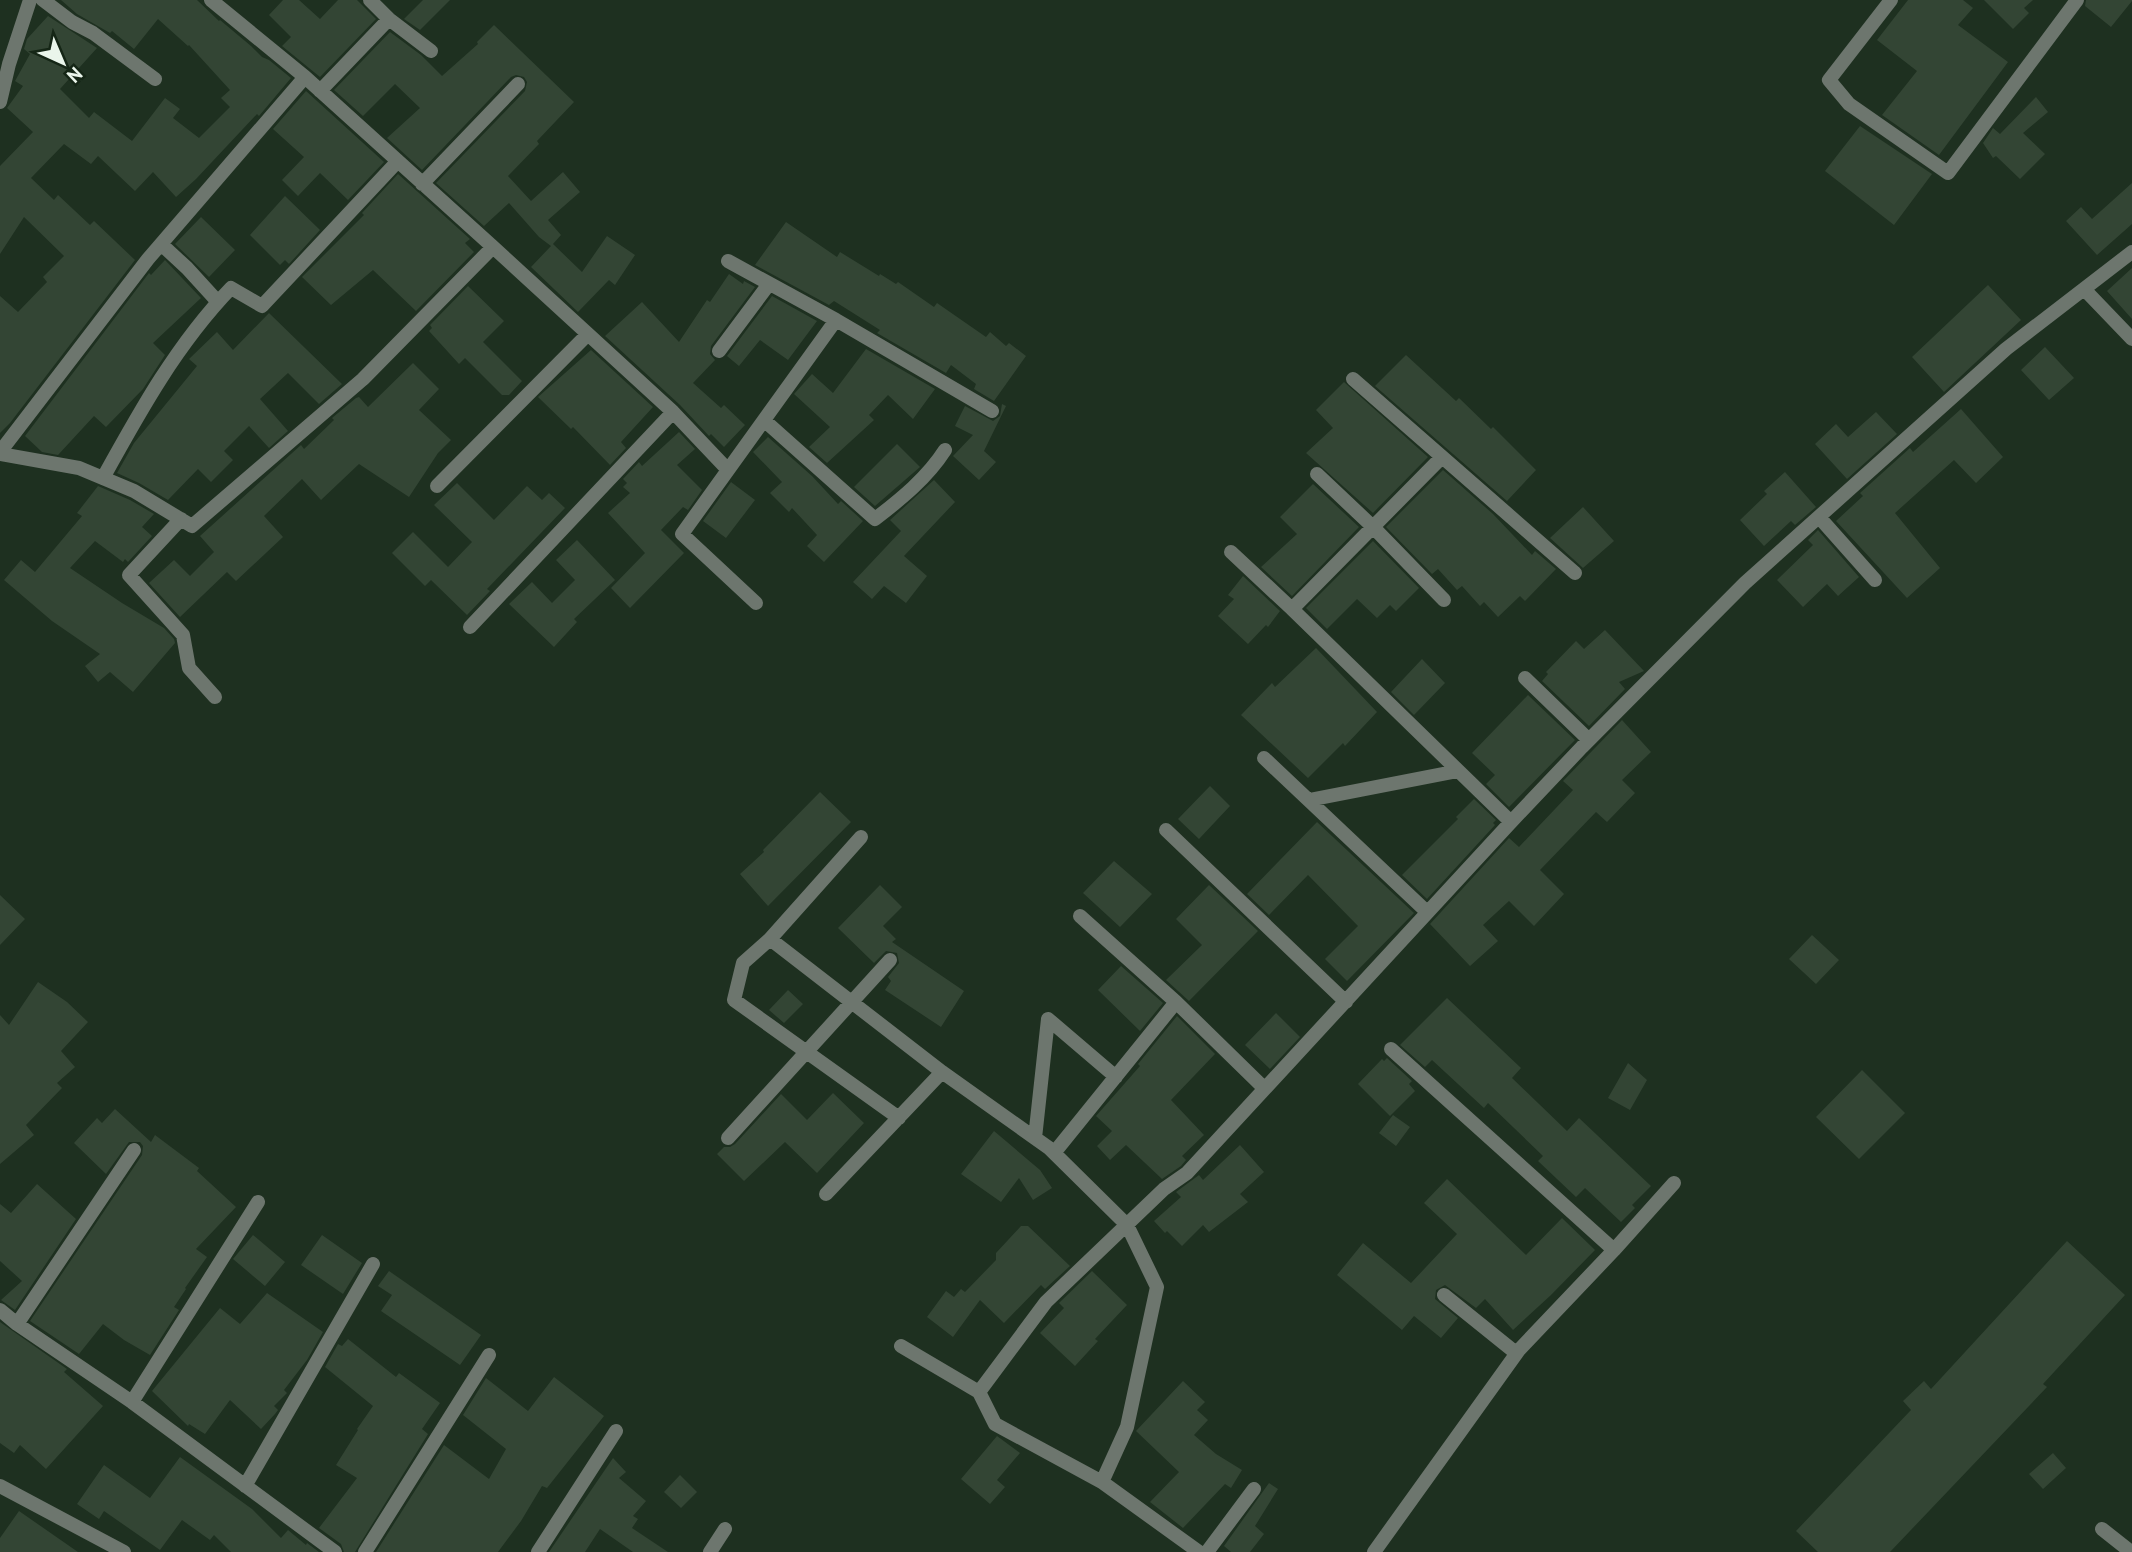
<svg xmlns="http://www.w3.org/2000/svg" width="2132" height="1552" font-family="'PT Sans',sans-serif">
  <style>
    .building { fill: #334534 }
    .lines { fill: none; stroke-linecap: round; stroke-linejoin: round }
    .street { stroke: #6d766e; stroke-width: 14 }
  </style>
  <rect width="100%" height="100%" fill="#1e3020"/>
  <!-- building -->
  <path class="building" d="M61,0H197L219,21L220,20L251,46L262,57L269,60L291,78L259,116L257,114L196,179L176,197L153,172L135,191L98,156L91,164L64,144L31,178L54,200L58,195L90,225L94,221L135,260L10,423L0,433V296L18,312L47,282L43,277L64,256L24,217L0,254V166L33,132L7,108L23,86L15,81L30,54L24,49L27,39L48,16L97,48L60,89L89,118L94,112L132,141L165,98L180,109L173,118L199,138L230,107L221,98L230,90L189,45L188,46L158,19L134,49L112,31L110,33L77,14Z
    M283,0H299L320,19L338,0H357L376,19L320,77L282,46L291,37L269,15Z
    M423,0H450L420,30L404,19Z
    M1908,0H1963L1973,8L1958,25L2008,62L1939,155L1882,115L1917,71L1877,40Z
    M1984,0H2033L2024,8L2029,13L2013,29Z
    M2086,0H2132V1L2111,27L2085,6Z
    M494,25L574,102L537,141L539,144L508,176L531,201L563,172L580,192L548,220L561,235L553,244L582,272L607,236L635,255L615,285L609,280L578,312L531,267L551,246L539,237L509,203L484,226L436,183L525,91L527,82L524,77L516,75L511,77L422,170L387,138L420,108L395,84L363,116L334,90L390,32L421,55L442,76L478,44L477,42Z
    M306,91L384,162L348,200L320,173L298,196L282,180L304,157L273,129Z
    M2036,97L2048,112L2023,133L2045,154L2020,179L1996,156L1993,158L1983,143L1993,128L2000,134Z
    M1860,126L1932,174L1894,225L1825,171Z
    M398,174L470,239L465,243L474,252L416,311L373,270L331,305L302,277L364,215L362,213Z
    M2132,183V224L2097,255L2066,221L2081,207L2092,219Z
    M285,196L320,230L289,264L285,260L280,265L250,235Z
    M201,217L235,250L209,277L175,244Z
    M786,222L837,257L840,252L879,276L880,274L896,284L898,282L934,307L937,303L986,337L990,332L1006,346L1009,343L1026,356L994,401L974,389L976,384L951,365L946,373L877,333L880,330L834,301L829,305L755,265Z
    M165,260L201,298L153,343L165,355L143,389L106,427L94,416L58,455L42,452L25,436L149,273L151,275Z
    M2132,268V319L2107,291Z
    M729,274L743,284L744,281L755,287L711,346L710,354L715,360L693,383L721,408L724,405L745,425L724,447L711,434L709,436L680,405L605,336L642,302L679,342L707,300L710,302Z
    M1988,285L2021,320L1944,392L1912,357Z
    M468,286L504,321L483,342L522,381L509,395H502L465,358L459,364L429,331L432,328L430,325Z
    M772,296L817,321L788,360L760,340L739,366L727,356Z
    M269,313L342,384L319,404L288,373L260,399L288,431L269,448L249,426L224,451L233,460L211,482L198,469L168,500L139,483L117,473L134,443L197,366L189,359L217,332L233,350Z
    M2045,347L2074,378L2049,400L2021,370Z
    M866,349L935,389L913,419L888,395L869,415L874,420L827,463L809,447L830,427L794,394L812,374L833,393Z
    M591,350L653,407L621,442L626,448L610,465L573,427L571,429L538,397Z
    M1406,355L1456,401L1459,398L1491,429L1493,427L1536,470L1507,501L1375,386Z
    M413,363L439,389L419,410L451,440L438,453L409,497L359,464L321,500L302,479L264,516L283,537L236,581L227,572L180,617L149,583L174,560L190,576L214,552L200,536L301,445L304,449L334,420L332,418L356,398L359,397L368,407Z
    M1344,382L1428,457L1373,513L1306,453L1333,428L1316,410Z
    M1002,404L1006,406L984,451L996,462L979,480L953,456L973,435L955,426L965,406L993,421L1000,416Z
    M1961,409L2003,457L1976,483L1954,460L1895,513L1940,568L1907,598L1836,521L1863,496L1860,493L1910,448L1913,452Z
    M1876,412L1897,434L1847,479L1815,444L1836,424L1848,437Z
    M679,432L695,449L677,465L702,490L688,510L683,507L661,530L684,553L630,608L611,588L645,553L608,513L630,493L623,487L627,483L623,479L639,462L642,466Z
    M768,437L812,476L838,504L841,501L863,521L824,562L807,546L817,535L792,508L789,512L770,493L782,482L753,452Z
    M897,444L920,467L875,506L854,487Z
    M1443,470L1493,514L1532,555L1535,551L1556,569L1525,601L1520,596L1498,617L1484,602L1480,606L1462,586L1457,590L1438,569L1432,574L1386,527Z
    M1785,472L1816,507L1795,525L1791,521L1764,546L1740,520L1767,494L1764,491Z
    M934,480L955,502L904,556L927,576L906,603L884,586L872,599L853,582L901,531L890,520Z
    M731,482L755,500L726,538L703,521Z
    M457,483L494,520L527,486L542,500L549,493L565,508L487,589L490,591L467,615L431,580L425,586L392,553L413,532L448,567L472,542L434,505Z
    M1313,484L1359,527L1292,596L1261,567L1297,534L1280,517Z
    M98,486L130,500L154,514L142,527L152,536L128,562L125,559L123,562L95,541L70,568L122,603L164,628L174,639L175,643L133,692L110,672L98,682L85,666L100,654L52,621L4,580L21,560L35,572L82,516L77,513Z
    M1583,507L1614,541L1583,568L1550,538Z
    M1818,530L1859,577L1838,596L1827,584L1803,607L1777,580L1813,545L1808,540Z
    M577,540L615,580L574,619L577,622L554,647L509,604L532,582L552,603L575,580L556,560Z
    M1373,541L1419,588L1396,611L1390,605L1377,618L1357,599L1327,629L1306,608Z
    M1243,576L1280,611L1268,627L1266,625L1248,644L1218,616L1234,599L1228,595Z
    M1605,630L1644,671L1619,682L1625,689L1589,726L1542,681L1548,674L1546,672L1576,641L1584,649Z
    M1316,648L1377,712L1345,746L1343,743L1308,778L1241,715L1272,683L1275,687Z
    M1422,659L1445,683L1414,715L1391,692Z
    M1528,695L1575,740L1509,807L1486,784L1495,775L1472,753Z
    M1622,720L1651,752L1622,780L1635,793L1607,822L1596,812L1540,870L1564,894L1534,926L1509,901L1483,925L1498,941L1470,966L1430,924L1509,838L1519,847L1573,790L1563,781Z
    M1210,786L1230,806L1199,839L1178,819Z
    M820,792L851,822L768,906L740,874L764,852L763,850Z
    M1474,799L1496,820L1493,823L1495,825L1427,899L1402,875L1458,819L1456,817Z
    M1317,822L1414,913L1347,981L1325,959L1358,926L1308,875L1269,915L1247,894Z
    M1114,861L1152,894L1120,927L1083,893Z
    M880,885L902,907L883,926L896,939L892,942L964,991L941,1027L885,990L891,981L888,977L899,963L897,953L886,951L874,963L838,928Z
    M1209,885L1258,931L1189,1001L1166,980L1202,945L1176,919Z
    M0,895L25,919L0,945Z
    M1812,935L1839,960L1816,984L1789,959Z
    M1121,966L1163,1003L1140,1031L1098,990Z
    M38,982L67,1002L88,1022L61,1051L75,1067L57,1083L62,1088L26,1125L34,1135L0,1164V1015L9,1025Z
    M788,990L803,1004L784,1023L769,1010Z
    M1447,998L1521,1068L1512,1078L1567,1131L1579,1118L1651,1186L1632,1205L1635,1208L1621,1222L1585,1188L1576,1197L1538,1161L1543,1156L1488,1103L1484,1108L1432,1060L1425,1067L1400,1045Z
    M1276,1013L1300,1037L1270,1069L1245,1045Z
    M1177,1016L1215,1054L1171,1100L1204,1135L1182,1156L1186,1160L1181,1166L1162,1179L1126,1145L1110,1160L1097,1146L1112,1131L1096,1116L1140,1066L1138,1064Z
    M1387,1058L1412,1081L1409,1084L1415,1091L1390,1116L1358,1084L1382,1059L1384,1061Z
    M1628,1063L1647,1080L1630,1110L1608,1098Z
    M1862,1070L1905,1113L1859,1159L1816,1117Z
    M833,1093L864,1123L817,1173L785,1142L744,1181L717,1154L724,1147H730L735,1144L781,1094L807,1120Z
    M115,1109L151,1142L155,1135L199,1168L197,1171L236,1207L196,1249L207,1257L185,1288L186,1289L174,1307L179,1310L150,1355L124,1340L103,1324L79,1354L30,1321L142,1155L143,1146L140,1142H129L106,1174L74,1143L97,1118L102,1123Z
    M1393,1115L1410,1127L1396,1146L1379,1133Z
    M994,1131L1040,1170L1052,1188L1033,1200L1019,1178L1001,1202L961,1174Z
    M1240,1145L1264,1172L1240,1194L1248,1202L1209,1232L1203,1225L1182,1246L1167,1231L1165,1233L1154,1221L1181,1197L1176,1192L1199,1175L1203,1180Z
    M1447,1179L1526,1255L1562,1218L1595,1250L1551,1295L1513,1330L1485,1299L1476,1308L1445,1285L1436,1290L1435,1299L1458,1318L1441,1338L1414,1316L1402,1330L1337,1275L1363,1243L1411,1283L1457,1234L1424,1203Z
    M37,1184L76,1219L15,1310L1,1300L22,1281L0,1261V1204L11,1213Z
    M1021,1226H1028L1070,1266L1045,1289L1041,1285L1004,1323L980,1300L953,1337L927,1317L946,1291L954,1297L961,1289L965,1292L996,1260V1253Z
    M253,1235L285,1262L265,1286L233,1259Z
    M322,1235L362,1263L343,1294L301,1265Z
    M2067,1241L2125,1295L2043,1384L2047,1387L1890,1552H1818L1796,1531L1911,1410L1903,1401L1924,1381L1931,1389Z
    M389,1271L481,1335L460,1365L381,1311L392,1295L378,1286Z
    M1092,1271L1127,1305L1095,1339L1098,1341L1075,1366L1040,1333L1064,1308L1059,1303Z
    M267,1293L323,1332L307,1360L284,1390L287,1393L274,1406L278,1410L275,1414L261,1429L230,1400L205,1434L189,1424L188,1426L152,1391L220,1308L240,1324Z
    M0,1322L67,1369L64,1372L103,1406L46,1469L20,1445L14,1453L0,1443Z
    M348,1339L396,1377L399,1373L440,1403L422,1429L428,1434L355,1552H344L341,1544L319,1528L357,1478L336,1465L358,1430L357,1429L373,1406L325,1367L338,1344L342,1346Z
    M554,1377L604,1416L547,1488L542,1486L521,1521L498,1552H376L444,1445L489,1479L506,1449L463,1415L486,1378L528,1411Z
    M1183,1381L1205,1402L1197,1410L1208,1420L1194,1435L1216,1454L1242,1470L1231,1488L1225,1484L1183,1528L1150,1502L1179,1472L1136,1431Z
    M997,1436L1020,1453L997,1480L1005,1487L990,1504L961,1479Z
    M2053,1453L2066,1468L2043,1489L2029,1474Z
    M180,1457L252,1509L281,1538L288,1530L306,1545L307,1543L319,1552H231L214,1535L210,1540L182,1520L160,1550L104,1511L99,1519L77,1504L104,1465L150,1498Z
    M613,1458L626,1472L619,1478L646,1501L633,1516L638,1519L632,1528L668,1552H633L600,1529L585,1552H549Z
    M680,1475L697,1492L681,1508L664,1492Z
    M1269,1483L1278,1489L1255,1526L1264,1534L1250,1552H1231L1224,1546Z
    M19,1511L78,1552H0V1538Z"/>
  <g class="lines">
    <!-- street -->
    <path class="street" d="M43,0L72,22L93,33L155,79
      M211,0L305,77L493,247L673,412L728,470
      M370,0L389,19L431,51
      M1891,0L1829,80L1849,104L1948,173L2077,0
      M320,91L389,19
      M0,102L9,64L30,0
      M422,184L518,84
      M161,244L187,268L218,302
      M728,261L836,320
      M2084,289L2132,339
      M719,351L769,284
      M1353,379L1575,573
      M765,421L875,519C901,499 927,478 945,450
      M0,452L148,259L305,77
      M0,454L79,468L134,491L192,526L363,379L493,247
      M1442,457L1292,609L1511,822
      M1317,474L1373,527L1444,600
      M103,478C140,411 177,344 231,288L262,306L397,162
      M437,486L587,335
      M1819,517L1875,580
      M181,519L129,575L183,635L189,668L215,697
      M1231,552L1292,609
      M756,603L682,534L836,320L992,411
      M470,627L673,412
      M1525,678L1589,740
      M1264,758L1427,912
      M1309,800L1458,771
      M1166,830L1346,1002
      M861,837L770,939L942,1072L1049,1148L1127,1225L1157,1287L1127,1427L1102,1482
      M1080,916L1176,1002L1264,1088
      M770,939L743,963L734,1000L899,1118
      M728,1138L890,960
      M1035,1138L1048,1019L1116,1077
      M134,1150L17,1324L132,1402L335,1552
      M1054,1153L1176,1002
      M826,1194L942,1072
      M1614,1250L1674,1183
      M1444,1295L1516,1353
      M0,1310L17,1324
      M901,1346L979,1392
      M132,1402L258,1202
      M0,1486L124,1552
      M245,1486L373,1264
      M2102,1529L2131,1552
      M365,1552L489,1355
      M538,1552L616,1431
      M710,1552L725,1529
      M1199,1552L1102,1482L995,1424L979,1392L1046,1302L1164,1189L1187,1173L1511,822L1582,747L1745,583L2006,349L2132,252
      M1207,1552L1254,1489
      M1374,1552L1519,1350L1614,1250L1391,1049"/>
  </g>
  <!-- north arrow -->
  <g transform="translate(63 63) rotate(136)" stroke="#152616" stroke-width="5" paint-order="stroke">
  <path d="M0-5L12 26L0 18L-12 26Z" fill="#eaf5eb"/>
  <text y="-10" font-size="19" font-weight="bold" text-anchor="middle" fill="#eaf5eb">N</text>
  </g>
</svg>
